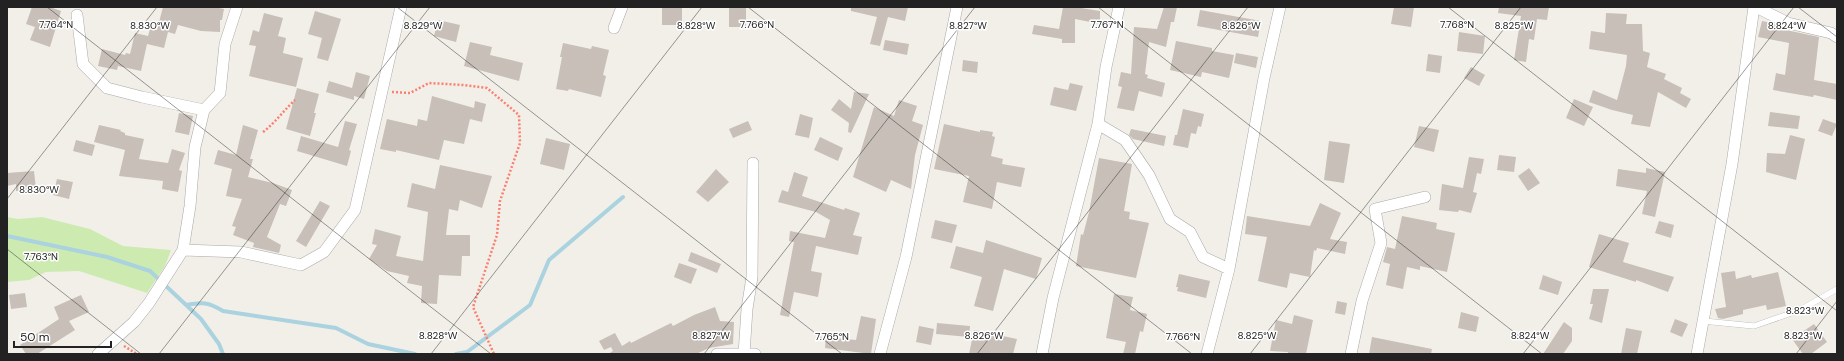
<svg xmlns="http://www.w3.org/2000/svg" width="1844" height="361" font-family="'DM Sans',sans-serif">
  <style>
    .grass { fill: #cdebb0 }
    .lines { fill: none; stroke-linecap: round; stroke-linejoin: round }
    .stream { stroke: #aad3df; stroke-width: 4 }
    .building { fill: #c7bfb8 }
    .lane-casing { stroke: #a9a9a9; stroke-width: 6 }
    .street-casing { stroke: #a9a9a9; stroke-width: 12 }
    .path { stroke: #fa8072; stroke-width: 2.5; stroke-dasharray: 2 2; stroke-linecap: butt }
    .lane { stroke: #fff; stroke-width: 5.5 }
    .street { stroke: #fff; stroke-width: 11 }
    .ticks { fill: none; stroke: #222; stroke-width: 1; stroke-opacity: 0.45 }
    .ticks-label { font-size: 10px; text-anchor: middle; fill: #222; stroke: #fff; stroke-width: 3; stroke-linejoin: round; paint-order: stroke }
  </style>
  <rect width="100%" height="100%" fill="#f2efe9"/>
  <!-- grass -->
  <path class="grass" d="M7,217L18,219L42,217L90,229L123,246L171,250L165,266L147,293L79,271L46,272L29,280L7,282Z"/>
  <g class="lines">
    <!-- stream -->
    <path class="stream" d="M7,236L107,257L150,271L201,319L219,344L223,354
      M186,305C203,302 208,302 223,311L336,328L368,344L415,354
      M456,354L467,352L530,305L549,260L623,197"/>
  </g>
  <!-- building -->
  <path class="building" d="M32,7H50L61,11L50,47L30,40L35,27L26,24Z
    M163,7H214L224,9L222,20H220V32L201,31L178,25L175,34L168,32L164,48L147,44L141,71L118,66L117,70L98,66L102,49L125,55L126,53L130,54L135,33L148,36L150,29L157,30Z
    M662,7H682V25H662Z
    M729,7H746V27H729Z
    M851,7H908L905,21L888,17L880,46L870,44L877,17L851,11Z
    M1063,7H1075L1100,11V24L1075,19V43H1062V39L1032,34L1034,25L1059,29Z
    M1164,7H1177L1174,22H1171L1166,47L1149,42L1145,74L1148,75L1147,78L1165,83L1162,97L1139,91L1134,111L1117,108L1122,87L1118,86L1121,72L1131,74L1134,27L1157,29Z
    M1394,7H1414L1411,27L1391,24Z
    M1499,7H1549L1547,20L1537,19L1534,40L1529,39L1526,62L1514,60L1521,16L1498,13Z
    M1200,10L1261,21L1258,37L1197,26Z
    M315,11L341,19L328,61L317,58L322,38L308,34Z
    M264,13L283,18L278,36L286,38L283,53L303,58L296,87L249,76L256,46L249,45L253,30L259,32Z
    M1606,13L1627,14L1626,24H1642L1643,51L1650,53L1647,67L1666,74L1664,79L1682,88L1680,93L1691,99L1686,108L1658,92L1650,127L1631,124L1633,115L1612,110L1589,102L1593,90L1617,100L1626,66L1627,55L1589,49L1591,31L1605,33Z
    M438,20L460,25L456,42L434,36Z
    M1762,21L1772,23L1786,30L1819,37L1814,80L1837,84V100L1814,95L1813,97L1773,90L1776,73L1785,75L1789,43L1758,37Z
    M1459,32L1485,36L1483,54L1457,51Z
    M885,40L909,44L907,55L883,50Z
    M1176,41L1212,48V51L1234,55L1229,78L1202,72L1201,77L1170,70Z
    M470,42L492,47L490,55L523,63L519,81L464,66Z
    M563,43L591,49L592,46L609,50L603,75L606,76L601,97L569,89L568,91L556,89L562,57H560Z
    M1236,53L1258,57L1256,68L1234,63Z
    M1428,54L1442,56L1440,73L1426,71Z
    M963,60L978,62L977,73L962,71Z
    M1471,67L1485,75L1479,86L1464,78Z
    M356,72L370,76L364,99L354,96V100L326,92L329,81L352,88Z
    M1070,83L1083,86L1076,111L1050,105L1054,87L1068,90Z
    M297,88L319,94L314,113H316L310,136L286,129Z
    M854,92L869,94L851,133L848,132L849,123L831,110L839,99L851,109Z
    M432,96L474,108L475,101L486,104L482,122L470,119L464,144L444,140L439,160L396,150V152L380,149L387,119L417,126L418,119L427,121Z
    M1574,99L1593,107L1584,126L1566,118Z
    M899,100L917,106L912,121L923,125L915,155L911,189L891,180L886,192L853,177L874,107L894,116Z
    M1183,109L1204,114L1201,127L1198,126L1196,134L1191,133L1188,148L1173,145L1175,135H1177Z
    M1770,112L1800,116L1798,129L1768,126Z
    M179,113L193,116L189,135L175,132Z
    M800,114L813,118L809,138L795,135Z
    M1823,119L1837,124L1832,136L1818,131Z
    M345,121L357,124L349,150L351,151L347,166L297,151L301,136L338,147Z
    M748,121L752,130L733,138L729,129Z
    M944,124L980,132V130L993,132L992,136L995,137L991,156L1003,159L1002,164L1025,168L1021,187L997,182L992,209L963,202L969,176L934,169Z
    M99,125L121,130L120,131L125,133V135L144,139L139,159L168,163L172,149L185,153L179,170L182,171L178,192L162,189L163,181L119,176L125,150L94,142Z
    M243,125L258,130L250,159H253L248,177L273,183L292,190L286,206L280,204L267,237L281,245L279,253L253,247L254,243L233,235L236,227L232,226L242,199L226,196L232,169L214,164L218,150L236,155Z
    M1419,126L1439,130L1434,152L1414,147Z
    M1131,129L1166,136L1164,146L1133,139L1129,135Z
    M1790,135L1805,139L1796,180L1766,172L1767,153L1785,154Z
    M820,137L843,148L838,161L814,150Z
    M546,138L570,144L564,170L540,164Z
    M76,140L95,145L92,156L73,151Z
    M1329,141L1350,144L1344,183L1324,180Z
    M1499,155L1516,157L1514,172L1497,170Z
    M1469,157L1484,159L1481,174L1477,173L1473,192L1477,193L1471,213L1459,210L1458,212L1439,210L1442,184L1463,188Z
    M1099,158L1132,164L1124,211L1130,212L1129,219L1149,223L1136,278L1076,266L1081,234L1083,235L1089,212Z
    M440,165L492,176L482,208L460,200L458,211L449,209L446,235H470V256H462L461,276L439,275L437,304L421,303L422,286L407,283L409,276L387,271L369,259L377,245L372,244L375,229L401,236L396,256L423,261L428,212L407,207L412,183L435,189Z
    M1529,168L1540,183L1528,191L1518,176Z
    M1646,168L1665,172L1655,217L1642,214L1647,191L1616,186L1618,169L1646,173Z
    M716,169L729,182L708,202L696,192Z
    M34,171L36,189L16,191V184L7,186V173Z
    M794,172L808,177L802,196L844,210L845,208L860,213L853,235L862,237L858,255L816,246L811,271L822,273L818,297L794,292L789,317L780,315L794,242L789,241L790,231L825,238L830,220L816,212L778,202L782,190L788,192Z
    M57,179L73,182L69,199L53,195Z
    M320,201L330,206L306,247L296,241Z
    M1320,203L1341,213L1330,239L1347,242L1345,254L1317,248L1316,251L1314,250L1310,277L1290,273L1287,288L1258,281L1267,237L1245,234L1247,216L1310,226Z
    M1402,216L1437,223L1436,229L1455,233L1447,272L1420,266V270L1407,267L1403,289L1386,285L1390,264L1383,262L1387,247L1395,249Z
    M935,220L957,225L952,243L931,238Z
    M1659,221L1674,225L1671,238L1655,233Z
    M1599,234L1629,243L1623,262L1674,277L1668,292L1636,280V282L1589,267Z
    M986,240L1042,258L1036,279L1004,269L993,311L974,306L982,277L950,268L956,246L983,253Z
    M691,252L721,264L717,273L688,261Z
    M679,263L697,269L691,284L674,277Z
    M1735,271L1736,279L1751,275L1752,278L1778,272L1786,306L1767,310L1766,305L1743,310V314L1723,319L1718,318L1715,309L1726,307L1721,273Z
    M1179,274L1210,281L1206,298L1177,291L1178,287H1176Z
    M1543,275L1562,282L1558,295L1539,289Z
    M1593,289H1609L1602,323L1589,319L1593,304H1590Z
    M25,293L27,307L11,309L9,295Z
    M1114,294L1133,297L1130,310L1147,314L1143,332L1140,331L1135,354H1123L1126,342L1106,338Z
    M81,295L89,312L69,321L75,330L37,354H26L20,345L59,319L54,307Z
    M1337,301L1347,303L1345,315L1335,313Z
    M715,307L720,321L734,322L733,344L709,348L696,354H608L613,351L611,347L604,350L599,341L615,333L622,346L630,341L631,343L671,323L673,326L694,315Z
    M1461,312L1479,317L1476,332L1458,328Z
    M1294,315L1313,320L1306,354H1288V352L1270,351L1276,320L1292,324Z
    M861,316L876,319L871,354L825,348L826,337L856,340Z
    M1675,319L1688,324L1682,337L1670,332Z
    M1564,322L1572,328V341L1563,354H1543Z
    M937,323L970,326L969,337L936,334Z
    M1814,324L1827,342L1811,354H1803L1792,339Z
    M919,326L934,329L931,345L916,342Z
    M1626,328L1642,331L1637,354H1621Z
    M974,330L1017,339L1013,354H969Z
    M1372,337L1432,349L1431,354H1369Z"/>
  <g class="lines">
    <!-- lane casing -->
    <g class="lane-casing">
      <path id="lane" d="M1703,321L1754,326L1800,310L1837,289"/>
    </g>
    <!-- street casing -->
    <g class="street-casing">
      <path id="street" d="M1756,7L1788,23L1831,33L1837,37
        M77,15L83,64L107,88L142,97L204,110
        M614,28L622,7
        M1098,124L1125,140L1149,175L1170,219L1190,232L1203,257L1229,269
        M183,250L241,252L301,265L324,252L355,210L401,7
        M98,354L134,322L149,303L183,250L190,206L195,147L204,110L220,93L225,44L237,7
        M717,354H755
        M744,354L747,309L752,277L753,163
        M880,354L906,257L957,7
        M1042,354L1053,298L1098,124L1106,67L1119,7
        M1207,354L1229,269L1264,78L1280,7
        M1351,354L1362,301L1381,243L1375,209L1425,197
        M1697,354L1732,164L1754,7"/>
    </g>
    <!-- path -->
    <path class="path" d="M392,92L410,93L429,83L463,85L487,88L519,115L520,143L500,201L497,235L473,307L494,354
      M263,132C276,122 284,110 295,100
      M124,346L137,354"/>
    <!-- lane -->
    <use href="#lane" class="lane"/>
    <!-- street -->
    <use href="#street" class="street"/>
  </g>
  <!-- ticks -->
  <path class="ticks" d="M47,7L491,354M397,7L842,354M748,7L1192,354M1098,7L1542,354M1448,7L1837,311M1798,7L1837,37M7,199L157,7M7,249L141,354M159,354L430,7M431,354L702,7M704,354L975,7M977,354L1248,7M1250,354L1521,7M1523,354L1794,7M1796,354L1837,301"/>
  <g class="ticks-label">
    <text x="56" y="28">7.764°N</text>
    <text x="757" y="28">7.766°N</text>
    <text x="1107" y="28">7.767°N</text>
    <text x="1457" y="28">7.768°N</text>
    <text x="423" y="29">8.829°W</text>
    <text x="696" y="29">8.828°W</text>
    <text x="968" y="29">8.827°W</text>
    <text x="150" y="29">8.830°W</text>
    <text x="1241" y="29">8.826°W</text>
    <text x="1514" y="29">8.825°W</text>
    <text x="1787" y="29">8.824°W</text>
    <text x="39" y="193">8.830°W</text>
    <text x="41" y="260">7.763°N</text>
    <text x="1805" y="314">8.823°W</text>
    <text x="438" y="339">8.828°W</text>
    <text x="711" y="339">8.827°W</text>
    <text x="984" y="339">8.826°W</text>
    <text x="1257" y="339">8.825°W</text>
    <text x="1530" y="339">8.824°W</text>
    <text x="1803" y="339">8.823°W</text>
    <text x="832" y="340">7.765°N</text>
    <text x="1183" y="340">7.766°N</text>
  </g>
  <!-- border -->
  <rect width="1844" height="361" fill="none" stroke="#222222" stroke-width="16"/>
  <!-- scale -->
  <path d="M14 341v6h97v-6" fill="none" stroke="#222222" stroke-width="2"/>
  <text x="20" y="341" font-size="12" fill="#222222" stroke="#ffffff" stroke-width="3" paint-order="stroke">50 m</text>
</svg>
